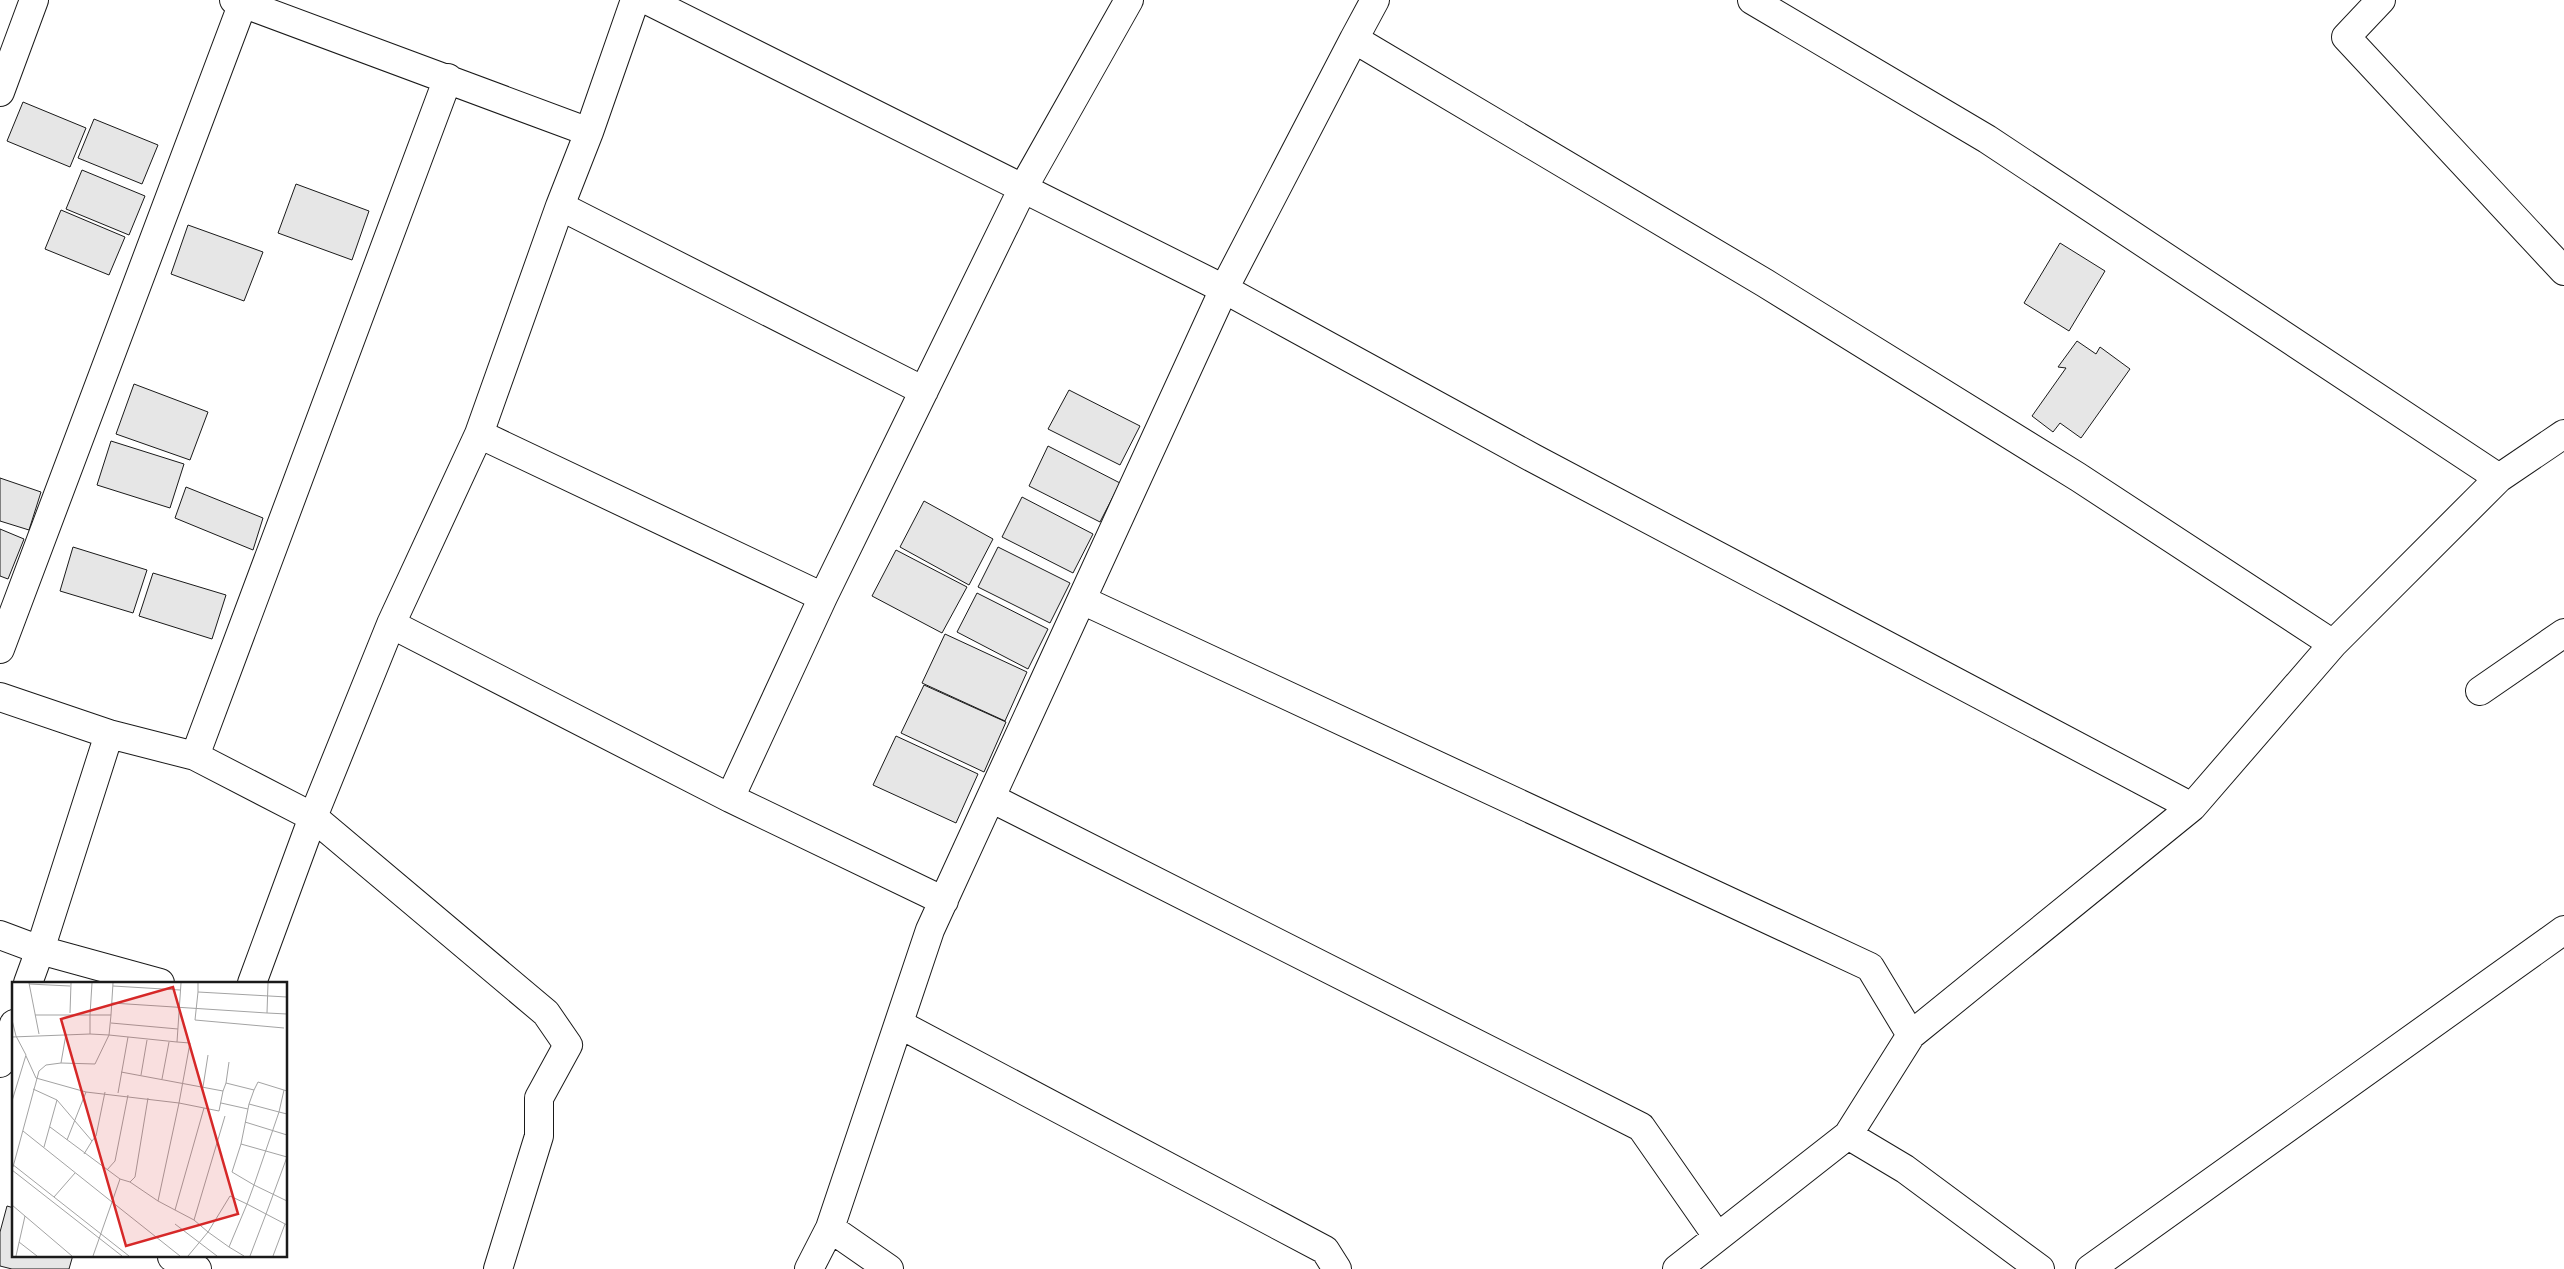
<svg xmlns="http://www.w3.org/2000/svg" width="2564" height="1269" font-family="Bitter,serif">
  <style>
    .building { fill: #e6e6e6; stroke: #1a1a1a }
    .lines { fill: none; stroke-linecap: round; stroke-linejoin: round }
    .street-casing { stroke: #1a1a1a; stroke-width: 30 }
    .street { stroke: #fff; stroke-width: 28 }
    .inset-road { fill: none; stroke: #a3a3a3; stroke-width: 1 }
    .view { fill: #d62828; fill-opacity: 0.15; stroke: #d62828; stroke-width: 2.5 }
    .inset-edge { fill: none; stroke: #1a1a1a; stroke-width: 2.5 }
  </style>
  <rect width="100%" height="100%" fill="#fff"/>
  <!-- building -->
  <path class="building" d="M23,102L86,128L70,167L7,141Z
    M94,119L158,145L142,184L78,158Z
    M82,170L145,196L129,235L66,209Z
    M296,184L369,211L352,260L278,233Z
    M61,210L125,237L109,275L45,249Z
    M188,225L263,252L244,301L171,274Z
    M2060,243L2105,271L2069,331L2024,303Z
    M2077,341L2096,354L2100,347L2130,369L2081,438L2060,423L2053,432L2032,416L2066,368L2058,367Z
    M134,384L208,412L190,460L116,434Z
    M1069,390L1140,426L1120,465L1048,429Z
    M111,441L184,464L170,508L97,485Z
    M1048,446L1120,483L1100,522L1029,486Z
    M0,478L41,492L29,530L0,521Z
    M186,487L263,518L253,550L175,518Z
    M1022,497L1093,534L1073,573L1002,537Z
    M924,501L993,539L969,585L900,547Z
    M0,529L24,539L8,579L0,576Z
    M73,547L147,570L133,613L60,591Z
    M998,547L1070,583L1050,623L978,587Z
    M896,550L967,587L942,633L872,596Z
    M153,573L226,595L212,639L139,616Z
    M977,593L1048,629L1028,669L957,632Z
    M945,634L1027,672L1005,721L922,683Z
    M924,685L1006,722L984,772L901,733Z
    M896,736L978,774L956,823L873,785Z
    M7,1206L14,1208V1255H73L69,1269H12L0,1266V1232Z"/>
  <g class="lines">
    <!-- street casing -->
    <g class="street-casing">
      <path id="street" d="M234,0L589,132L560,206L479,434L391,624L313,817L546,1013L568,1045L539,1098V1136L498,1269
        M647,0L1224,289L930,930L830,1228L889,1269
        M1752,0L1987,139L2499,478L2333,644
        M2381,0L2346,37L2564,271
        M1354,39L1224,289L1533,458L2192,807L2333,644L2078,477L1765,283L1354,39L1375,0
        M0,92L34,0
        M589,132L635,0
        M560,206L924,391
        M479,434L823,597
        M2499,478L2564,434
        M1082,600L1870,967L1911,1035L1848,1135
        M391,624L730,798L944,901
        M0,649L244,0
        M2480,691L2564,633
        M0,697L109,734L40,950L160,983
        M109,734L195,756L313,817L252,983
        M195,756L448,78
        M730,798L823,597L1023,188L1129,0
        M991,798L1641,1127L1717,1236
        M0,935L40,950L28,983
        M899,1024L1325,1250L1337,1269
        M1911,1035L2192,807
        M0,1063L14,1024
        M172,1257L197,1269
        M809,1269L830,1228
        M1677,1269L1848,1135L1905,1169L2040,1269
        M2090,1269L2564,930"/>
    </g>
    <!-- street -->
    <use href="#street" class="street"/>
  </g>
  <!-- overview -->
  <g transform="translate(12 982)">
    <rect width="275" height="275" fill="#fff"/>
    <path class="inset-road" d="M17,1L27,52M186,1V10L275,15M17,2L58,4M101,4L168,8M186,10L183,38L272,46M100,21L255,31L256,1M58,31L59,1M255,31L275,32M23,33H78L80,1M0,38L4,54L14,73L0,119M99,41L166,47M78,52L97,53L99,33M0,55L78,52V33H99L101,1M14,74L24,96L74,110M49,81L83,82L97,53L165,60L169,1M109,90L211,109L207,129L192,126L163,228L146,219L167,121L192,126M129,93L135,58M150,97L157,60M214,101L217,80M191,105L196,73M21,107L45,118L80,159L72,172M272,108L267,130L275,132M211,109L214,101L242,108L246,100L275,109M106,111L116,55M209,121L236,127M237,122L267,130L242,203L220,190L229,162L237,122L242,108M233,140L275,153M11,149L100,220L108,197L38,145M55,158L74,110L167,121L178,61L165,60M80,159L84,154L93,110M229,162L275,175M32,165L45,118M275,175L254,232L275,243M0,182L117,274M1,185L27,89L34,83L49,81L54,52M0,188L110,274M95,188L103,179L116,113M108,197L118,200L123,195L136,116M118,200L146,219M42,215L63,191M0,223L60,274M163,228L182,238L213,134M163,242L205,274M7,260L25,274M217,265L232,274M4,274L13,234M81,274L100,220L168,274M176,274L196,250L218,214L235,222L217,265L196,250L182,238M238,274L254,232L235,222L242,203L275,219M261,274L273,242"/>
    <path class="view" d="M161,5L226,232L114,264L49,37Z"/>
    <rect width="275" height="275" class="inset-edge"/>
  </g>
</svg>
